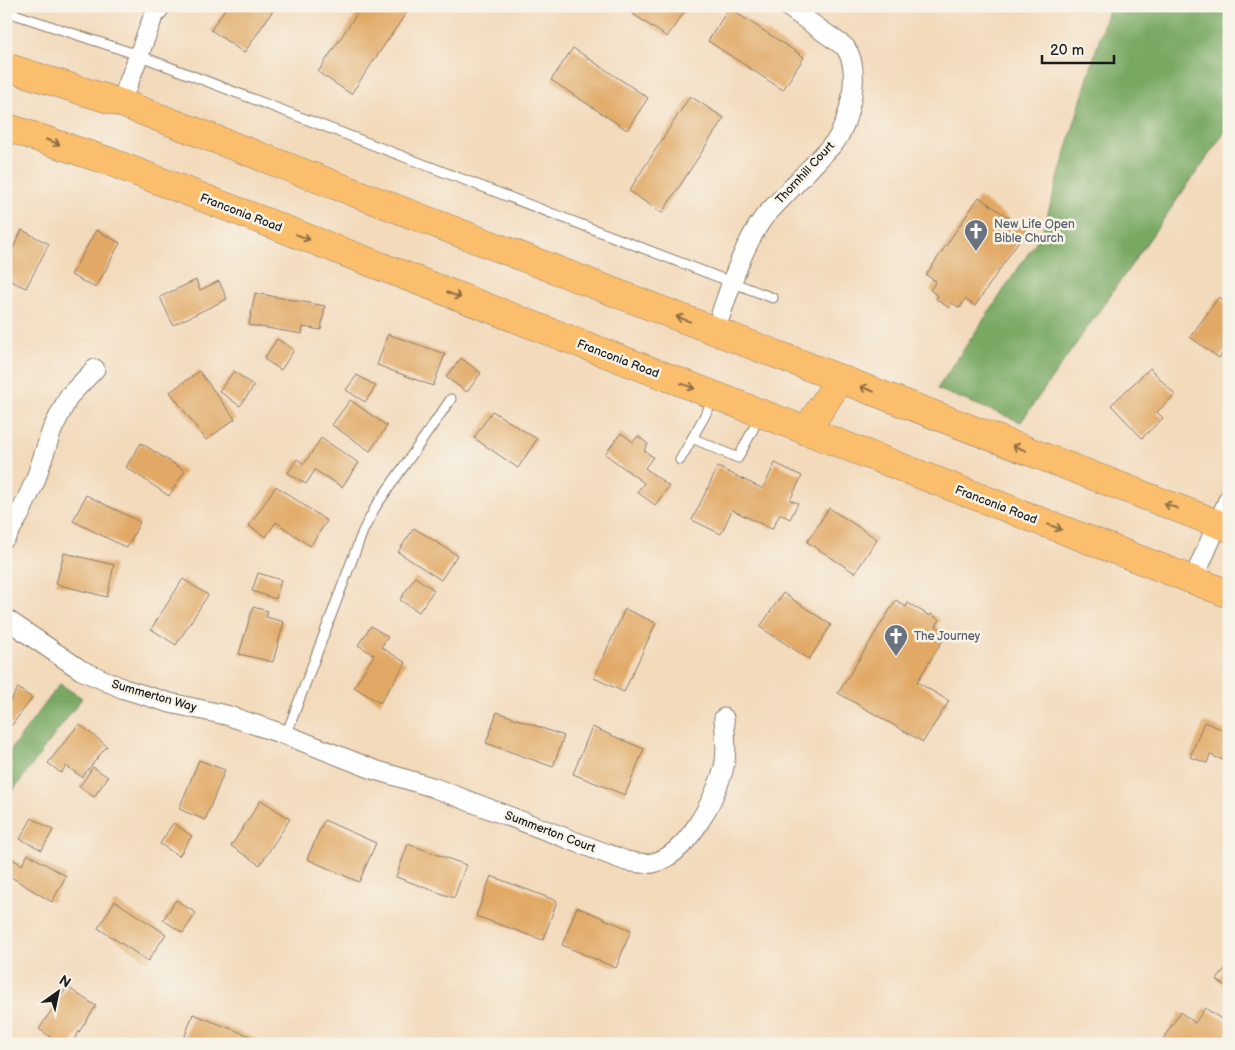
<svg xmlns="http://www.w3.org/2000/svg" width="1235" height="1050" font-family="'Balsamiq Sans',sans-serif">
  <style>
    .forest { fill: #78a862; stroke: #4a623f }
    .building { fill: #e1a965 }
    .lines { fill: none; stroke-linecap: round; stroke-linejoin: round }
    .lane-casing { stroke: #887b6c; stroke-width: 11 }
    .street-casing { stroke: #887b6c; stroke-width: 21 }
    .primary-casing { stroke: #887b6c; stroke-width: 29 }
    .lane { stroke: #fff; stroke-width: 9 }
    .street { stroke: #fff; stroke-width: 19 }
    .primary { stroke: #fabe6d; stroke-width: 28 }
    .oneway { stroke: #8b6d44 }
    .labels { text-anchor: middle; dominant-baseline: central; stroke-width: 5; stroke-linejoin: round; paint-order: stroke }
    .street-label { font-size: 12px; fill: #1c1c1c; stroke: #f7f3e8 }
    .worship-label { font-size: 12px; fill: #5b616d; stroke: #f7f3e8; text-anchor: start }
  </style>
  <rect width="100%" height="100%" fill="#f7f3e8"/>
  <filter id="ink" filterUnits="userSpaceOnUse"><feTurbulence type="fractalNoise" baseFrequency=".02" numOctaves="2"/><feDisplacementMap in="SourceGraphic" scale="10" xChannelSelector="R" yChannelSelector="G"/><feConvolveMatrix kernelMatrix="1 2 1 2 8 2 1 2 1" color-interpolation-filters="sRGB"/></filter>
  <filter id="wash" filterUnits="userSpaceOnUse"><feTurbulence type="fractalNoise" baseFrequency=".0096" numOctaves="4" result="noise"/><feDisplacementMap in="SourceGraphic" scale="20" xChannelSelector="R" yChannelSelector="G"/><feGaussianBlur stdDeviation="1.12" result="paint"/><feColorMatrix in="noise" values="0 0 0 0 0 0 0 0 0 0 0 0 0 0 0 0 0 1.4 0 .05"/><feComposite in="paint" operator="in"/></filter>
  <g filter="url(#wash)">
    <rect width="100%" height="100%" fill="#f3dabb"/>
    <!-- forest -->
    <path class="forest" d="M1109,6H1229V126L1021,422L937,389L1042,233Z
      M60,684L82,698L6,800V756Z"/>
    <g id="blocks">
      <!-- building -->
      <path class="building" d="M227,6H276L244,53L211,30Z
        M362,6H411L351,94L318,72Z
        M638,6H688L667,37L633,14Z
        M729,8L804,57L783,90L708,41Z
        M573,48L648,98L627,130L551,80Z
        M690,96L724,118L662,213L629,191Z
        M979,197L1026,230L975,306L965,299L960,308L952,303L949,308L936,299L938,296L930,290L936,281L926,275Z
        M22,230L49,244L26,288L6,279V262Z
        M96,230L120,243L96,288L71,275Z
        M196,280L200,290L219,281L227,299L173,325L160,297Z
        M255,293L325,306L321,330L303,327L302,334L249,325Z
        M1219,297L1229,303V346L1219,358L1190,337Z
        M388,334L445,354L433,386L377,365Z
        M277,339L294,350L281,370L264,359Z
        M461,358L481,373L467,392L446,377Z
        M1150,368L1175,395L1157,412L1163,418L1142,438L1111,405Z
        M199,371L235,419L206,440L170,392Z
        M234,371L254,386L240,406L219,391Z
        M357,375L376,386L365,402L346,390Z
        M350,400L387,426L370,451L332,425Z
        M492,411L537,439L518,468L474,438Z
        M621,433L633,442L638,436L648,444L644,450L653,457L645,468L669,486L655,505L637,492L644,483L605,454Z
        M321,438L359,463L342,487L315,470L306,484L288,473L297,459L304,464Z
        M141,443L185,471L169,496L126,467Z
        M775,463L802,476L790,500L798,503L790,519L780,514L772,529L732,510L721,534L692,520L718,467L763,489Z
        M276,486L327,521L310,546L276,522L266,537L249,526Z
        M86,495L140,522L127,548L73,521Z
        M829,508L877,539L855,573L807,542Z
        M414,528L457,555L441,580L398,552Z
        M64,553L114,565L107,597L56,584Z
        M258,573L281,580L276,599L252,591Z
        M415,577L434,590L419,612L400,600Z
        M183,579L208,595L176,645L151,629Z
        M783,593L831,625L809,659L760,627Z
        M896,600L906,607L908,603L930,616L931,614L940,620L936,626L947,633L917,682L949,701L923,742L838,693Z
        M253,607L268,611L266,617L284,622L273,662L239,654Z
        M625,609L656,623L624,692L594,678Z
        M371,626L388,637L381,647L406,663L380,703L354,687L374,655L358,645Z
        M18,688L32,698L12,725L8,722L6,724V701L9,703Z
        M497,712L564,736L553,767L486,743Z
        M1204,722L1229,732V745L1223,760L1210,755L1207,763L1190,757Z
        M79,724L107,746L82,777L66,766L61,773L48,763Z
        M592,727L644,749L625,795L573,774Z
        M199,760L225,770L205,820L179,809Z
        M93,767L108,777L94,797L79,787Z
        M261,800L290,819L260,865L231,846Z
        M32,818L53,830L42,850L20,839Z
        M324,820L376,843L359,882L307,859Z
        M173,823L192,836L179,856L160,844Z
        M408,844L466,865L454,898L396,877Z
        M28,854L66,876L52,902L6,874V855L22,865Z
        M491,876L557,901L543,940L476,916Z
        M176,900L196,913L183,933L163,920Z
        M115,901L166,934L148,961L98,928Z
        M577,907L631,930L616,968L562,945Z
        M1229,963V988L1217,980Z
        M67,987L96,1006L71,1044H61L39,1029Z
        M1205,1008L1229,1024V1032L1221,1044H1160L1180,1012L1195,1023Z
        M193,1014L255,1038L253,1044H182Z"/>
    </g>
  </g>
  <g filter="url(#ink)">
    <use href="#blocks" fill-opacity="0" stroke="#887b6c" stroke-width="1"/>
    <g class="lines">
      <!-- lane casing -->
      <g class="lane-casing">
        <path id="lane" d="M11,13L138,55L773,298
          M692,438L738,458L760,416
          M680,460L714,399
          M286,735L363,531L376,506L451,399"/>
      </g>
      <!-- street casing -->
      <g class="street-casing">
        <path id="street" d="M121,103L153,17L161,6
          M715,331C729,292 740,250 764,217L835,142C850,121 862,69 845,47L787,6
          M6,537L20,514L35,481L52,430L69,396L95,369
          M1193,580L1229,498
          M6,619L81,670L124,689L170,703L226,715L286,735L375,770L432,787L626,861C634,862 645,865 653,863C687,855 713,802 723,771C728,754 725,735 724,718"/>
      </g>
      <!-- primary casing -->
      <g class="primary-casing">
        <path id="primary" d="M6,67L121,103L1229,528
          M6,127L108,161L1229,594
          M806,431L840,379"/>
      </g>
      <!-- lane -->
      <use href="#lane" class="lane"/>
      <!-- street -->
      <use href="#street" class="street"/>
      <!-- primary -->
      <use href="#primary" class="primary"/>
    </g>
    <!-- one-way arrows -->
    <defs><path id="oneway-shaft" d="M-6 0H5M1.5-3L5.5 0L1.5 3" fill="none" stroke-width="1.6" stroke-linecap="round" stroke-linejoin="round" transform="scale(1.25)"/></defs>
    <g class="oneway">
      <use href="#oneway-shaft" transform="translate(53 142) rotate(19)"/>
      <use href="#oneway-shaft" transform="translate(303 237) rotate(21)"/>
      <use href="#oneway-shaft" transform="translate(454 295) rotate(21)"/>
      <use href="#oneway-shaft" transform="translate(683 319) rotate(-159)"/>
      <use href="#oneway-shaft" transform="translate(688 386) rotate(21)"/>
      <use href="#oneway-shaft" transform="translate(867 389) rotate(-159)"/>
      <use href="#oneway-shaft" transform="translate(1019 448) rotate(-159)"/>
      <use href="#oneway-shaft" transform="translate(1171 506) rotate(-159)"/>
      <use href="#oneway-shaft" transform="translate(1055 527) rotate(21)"/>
    </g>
  </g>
  <!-- icons -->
  <defs>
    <g id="church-pin" transform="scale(1.25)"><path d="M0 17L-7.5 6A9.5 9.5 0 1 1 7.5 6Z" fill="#6b7280" stroke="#f7f3e8"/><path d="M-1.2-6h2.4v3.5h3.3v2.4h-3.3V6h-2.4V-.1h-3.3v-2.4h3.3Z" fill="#fff"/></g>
  </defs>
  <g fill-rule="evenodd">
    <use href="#church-pin" x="976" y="231"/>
    <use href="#church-pin" x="896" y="636"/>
  </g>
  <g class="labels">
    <!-- street labels -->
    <g class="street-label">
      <text transform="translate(805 173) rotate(-47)">Thornhill Court</text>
      <text transform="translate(241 213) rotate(21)">Franconia Road</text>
      <text transform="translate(618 359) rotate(21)">Franconia Road</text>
      <text transform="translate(996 505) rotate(21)">Franconia Road</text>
      <text transform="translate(154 696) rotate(16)">Summerton Way</text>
      <text transform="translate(550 832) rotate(21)">Summerton Court</text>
    </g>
    <!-- worship labels -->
    <g class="worship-label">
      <text x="994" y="224">New Life Open<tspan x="994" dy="14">Bible Church</tspan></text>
      <text x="914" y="636">The Journey</text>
    </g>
  </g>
  <!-- margin -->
  <rect width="1235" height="1050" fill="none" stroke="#f7f3e8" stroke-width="25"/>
  <!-- north arrow -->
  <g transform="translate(58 992) rotate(33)" stroke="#f7f3e8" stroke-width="4" paint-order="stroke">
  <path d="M0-4L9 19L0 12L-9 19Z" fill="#1c1c1c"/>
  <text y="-8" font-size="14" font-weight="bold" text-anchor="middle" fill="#1c1c1c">N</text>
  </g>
  <!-- scale -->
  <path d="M1042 55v8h72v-8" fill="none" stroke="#1c1c1c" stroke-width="2.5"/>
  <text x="1050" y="55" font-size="15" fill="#1c1c1c" stroke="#f7f3e8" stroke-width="4" paint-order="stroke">20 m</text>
</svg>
